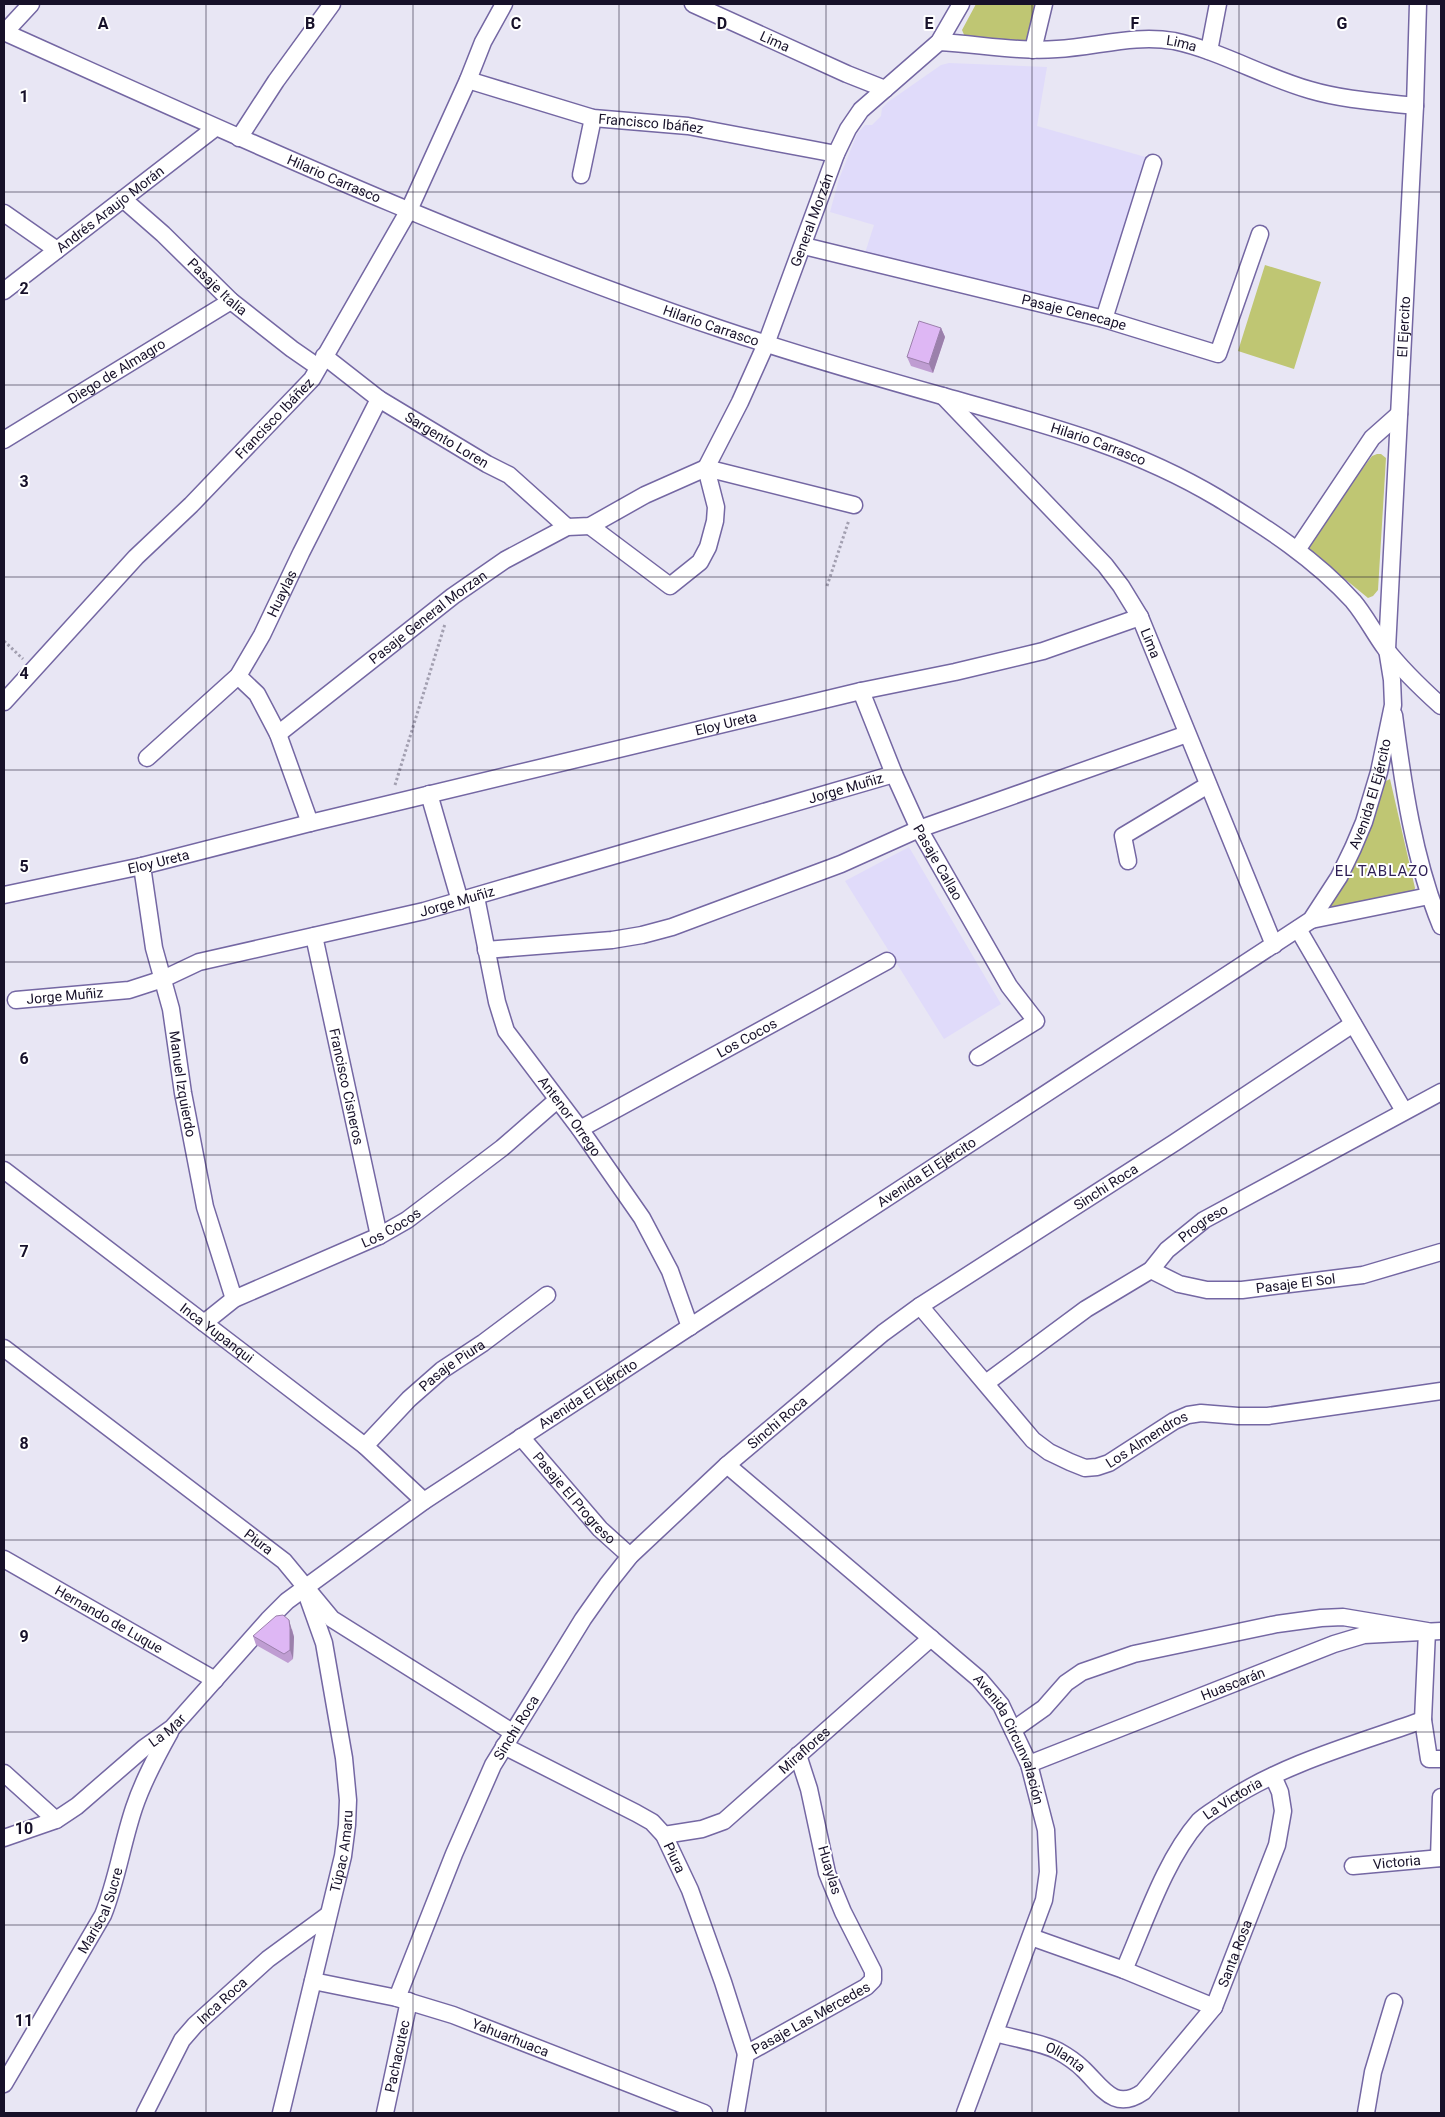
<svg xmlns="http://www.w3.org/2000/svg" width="1445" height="2117" font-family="Roboto,sans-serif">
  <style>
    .built { fill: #e0dbfa }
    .green { fill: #bfc673 }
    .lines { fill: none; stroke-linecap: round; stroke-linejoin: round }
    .street-casing { stroke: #7467a3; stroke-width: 19 }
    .path { stroke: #a29fb0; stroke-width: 3; stroke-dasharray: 2.5 2.5; stroke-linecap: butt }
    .street { stroke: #fff; stroke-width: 16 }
    .wall { fill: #bf9dd2 }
    .shaded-wall { fill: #9b80ab }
    .building { fill: #deb7f4; stroke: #9b80ab }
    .grid { fill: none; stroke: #171129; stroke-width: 1; stroke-opacity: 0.55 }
    .labels { text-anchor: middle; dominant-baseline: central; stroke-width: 4; stroke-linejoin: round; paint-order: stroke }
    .street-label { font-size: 14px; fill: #171129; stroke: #fff }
    .neighbourhood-label { font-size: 15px; letter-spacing: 1px; fill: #2e1e54; stroke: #fff }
    .grid-label { font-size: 16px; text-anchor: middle; font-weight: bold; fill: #171129; stroke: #fff; stroke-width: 4; stroke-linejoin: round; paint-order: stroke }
  </style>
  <rect width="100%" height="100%" fill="#e8e6f4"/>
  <!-- built -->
  <path class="built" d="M949,63L1047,67L1037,126L1149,158L1102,310L865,253L874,225L830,212L839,179L857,134L865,125H872L881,116L882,108L888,102L941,65Z
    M909,847L1001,1004L944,1039L845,881Z"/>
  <!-- green -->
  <path class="green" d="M976,4H1039L1028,41L965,37L962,30Z
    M1265,265L1321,282L1294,369L1238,351Z
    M1377,454H1381L1386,458L1378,590L1373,596L1368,598L1306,547L1309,539L1372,456Z
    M1390,779L1415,888L1414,891L1333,909L1330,906L1331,903C1357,863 1373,829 1384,782Z"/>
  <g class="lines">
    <!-- street casing -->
    <g class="street-casing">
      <g id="street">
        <path id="s1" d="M693,4L847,74L885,89"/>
        <path id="s2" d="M4,32C240,138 476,247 721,329C795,354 871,376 946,397C1043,424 1131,446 1218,498C1267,528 1315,559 1353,601C1365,615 1374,633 1385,648C1402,670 1421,688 1441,706"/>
        <path d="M5,32L31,4"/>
        <path id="s3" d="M939,42C978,44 1018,52 1057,49C1096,47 1134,34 1174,41C1221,51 1264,77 1310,90C1344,100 1380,102 1415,106"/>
        <path d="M1033,50L1044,4"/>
        <path d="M1209,51L1218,4"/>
        <path id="s4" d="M468,80L593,118L688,126L836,154"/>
        <path d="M239,138L276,81L332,4"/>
        <path d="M581,175L593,118"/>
        <path id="s5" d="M123,199L163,234L231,301L292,349L318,367"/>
        <path d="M4,213L57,250"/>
        <path id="s6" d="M804,246L1104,319L1218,354L1260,234"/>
        <path id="s7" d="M4,291L215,128"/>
        <path d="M1104,319L1153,163"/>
        <path id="s8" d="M324,356L379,399L487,464L509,475L567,527"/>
        <path id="s9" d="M943,396L1105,565L1121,586L1140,617L1274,945"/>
        <path id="s10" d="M4,440L231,301"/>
        <path id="s11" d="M706,468L740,402L766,344L836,154L848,129L861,110L939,42L961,4"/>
        <path d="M590,526L670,586L700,562L708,547L715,521L716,507L706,468"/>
        <path d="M1297,550L1372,438L1399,414"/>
        <path d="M238,676L257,694L278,734L310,823"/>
        <path id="s12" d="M861,691L894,774L919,829L1009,986L1036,1021L978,1057"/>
        <path id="s13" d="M4,702L136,557L191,505L312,379L409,210L468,80L483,42L504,4"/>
        <path d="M1394,715C1403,785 1414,860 1441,926"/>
        <path id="s14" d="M278,734L453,596L505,560L567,527L590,526L645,495L706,468L854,505"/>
        <path id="s15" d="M147,758L238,676L262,635L301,553L379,399"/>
        <path d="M429,794L460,901"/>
        <path d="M1128,861L1123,836L1208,785"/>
        <path id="s16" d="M142,866L154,948L171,1009L183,1093L205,1207L234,1299"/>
        <path id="s17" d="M4,895L142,866L310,823L861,691L955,672L1043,651L1140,617"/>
        <path id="s18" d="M476,897L497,1002L506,1031L580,1129L642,1218L670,1271L690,1327"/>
        <path d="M1311,920L1429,896"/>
        <path d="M1298,929L1404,1111"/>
        <path id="s19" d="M314,936L379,1236"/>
        <path d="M486,950L612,940L642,935L672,927L841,864L919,829L1187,734"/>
        <path id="s20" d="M16,1000L129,990L163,979L199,962L424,911L894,774"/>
        <path id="s21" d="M580,1129L887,961"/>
        <path id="s22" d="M4,1170L365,1446L424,1501"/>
        <path id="s23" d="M1151,1270L1179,1284L1207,1290H1242L1363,1275L1441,1252"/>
        <path id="s24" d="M920,1306L1033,1440L1049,1452L1070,1462L1085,1468L1097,1467L1109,1463L1174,1421L1188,1415L1201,1413L1238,1416H1268L1441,1391"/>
        <path id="s25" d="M204,1323L234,1299L379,1236L407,1220L502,1148L557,1100"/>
        <path id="s26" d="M4,1348L284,1561L332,1619L512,1732"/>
        <path id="s27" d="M986,1383L1086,1309L1151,1270L1167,1250L1204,1220L1441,1092"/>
        <path id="s28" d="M521,1437L600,1529L630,1556"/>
        <path id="s29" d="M365,1446L409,1399L442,1370L483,1343L547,1295"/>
        <path id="s30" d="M727,1465L979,1679L1001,1705L1029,1764L1046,1830L1048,1872L1044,1900L965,2113"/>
        <path id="s31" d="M4,1559L215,1680"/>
        <path d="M1013,1730L1044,1708L1066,1683L1082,1672L1134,1654L1277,1624L1321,1618L1343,1617L1427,1631L1423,1720L1429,1759H1441"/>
        <path id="s32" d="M504,1746L636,1813L652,1822L664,1835L690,1890L723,1982L746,2054"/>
        <path id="s33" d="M1029,1764L1334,1644L1364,1635L1441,1631"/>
        <path d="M4,1773L56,1820"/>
        <path id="s34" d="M664,1835L702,1829L724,1821L931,1638"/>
        <path id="s35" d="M4,1838L56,1820L77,1806L144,1748L172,1728L268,1620L287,1601L424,1501L1311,920L1339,877L1353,848L1364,822L1379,772L1393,705L1392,680L1387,649L1415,106L1418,4"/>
        <path d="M1439,1858L1441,1797"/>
        <path id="s36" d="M1353,1866L1441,1858"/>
        <path d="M1031,1937L1124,1970L1214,2007"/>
        <path id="s37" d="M1124,1970C1145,1922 1165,1860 1199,1821C1206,1814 1216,1809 1224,1803C1284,1763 1356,1744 1423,1720"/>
        <path id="s38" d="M313,1981L397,1998L453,2015L704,2113"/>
        <path id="s39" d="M397,1998L454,1854L493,1765L583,1619L607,1585L630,1556L727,1465L883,1333L920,1306L1174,1143L1353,1024"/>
        <path id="s40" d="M995,2033C1012,2038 1044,2043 1058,2051C1067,2056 1076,2062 1083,2069C1102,2087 1114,2112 1143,2092L1214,2007L1277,1845L1283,1811L1280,1792L1273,1776"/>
        <path id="s41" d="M4,2084L103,1915C117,1880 122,1844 134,1808C143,1781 156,1757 170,1732"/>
        <path id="s42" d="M145,2113L182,2040L195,2025L268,1959L328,1915"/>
        <path id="s43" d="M281,2113L343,1856L347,1825L348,1800L344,1758L324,1643L308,1598"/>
        <path id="s44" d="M385,2113L409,2001"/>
        <path id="s45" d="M736,2113L746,2054L866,1987L873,1980V1971L843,1912L827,1873L809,1789L798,1755"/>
        <path d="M1366,2113L1373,2072L1394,2002"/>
      </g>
    </g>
    <!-- path -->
    <path class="path" d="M827,586L849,520
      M4,641L23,659
      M395,785L445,624"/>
    <!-- street -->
    <use href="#street" class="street"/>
  </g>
  <!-- wall -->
  <path class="wall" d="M941,328L945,337L933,373L911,366L907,357Z
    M292,1629L294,1637L293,1659L288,1663L256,1645L253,1636Z"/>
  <!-- shaded-wall -->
  <path class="shaded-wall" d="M941,328L945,337L933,373L929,364Z
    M289,1620L294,1637L293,1659L290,1650Z"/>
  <!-- building -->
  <path class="building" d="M919,321L941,328L929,364L907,357Z
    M283,1615L289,1620L290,1628V1650L284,1654L253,1636L276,1616Z"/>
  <!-- grid -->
  <path class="grid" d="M206,4V2113M413,4V2113M619,4V2113M826,4V2113M1032,4V2113M1239,4V2113M4,192H1441M4,385H1441M4,577H1441M4,770H1441M4,962H1441M4,1155H1441M4,1347H1441M4,1540H1441M4,1732H1441M4,1925H1441"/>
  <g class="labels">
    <!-- street labels -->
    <g class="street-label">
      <text stroke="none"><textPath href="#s1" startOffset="90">Lima</textPath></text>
      <text stroke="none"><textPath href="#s3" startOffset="244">Lima</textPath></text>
      <text stroke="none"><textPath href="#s4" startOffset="189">Francisco Ibáñez</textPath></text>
      <text stroke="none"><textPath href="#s2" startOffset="361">Hilario Carrasco</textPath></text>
      <text stroke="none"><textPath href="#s7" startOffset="134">Andrés Araujo Morán</textPath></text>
      <text stroke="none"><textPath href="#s11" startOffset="270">General Morzán</textPath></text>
      <text stroke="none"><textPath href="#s5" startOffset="129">Pasaje Italia</textPath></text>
      <text stroke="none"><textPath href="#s6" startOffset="278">Pasaje Cenecape</textPath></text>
      <text stroke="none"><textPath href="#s2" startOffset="766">Hilario Carrasco</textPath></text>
      <text stroke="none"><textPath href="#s35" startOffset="2216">El Ejercito</textPath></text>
      <text stroke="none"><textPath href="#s10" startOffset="132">Diego de Almagro</textPath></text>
      <text stroke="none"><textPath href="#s13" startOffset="392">Francisco Ibáñez</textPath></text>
      <text stroke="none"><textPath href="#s8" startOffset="149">Sargento Loren</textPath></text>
      <text stroke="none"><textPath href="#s2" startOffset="1171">Hilario Carrasco</textPath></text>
      <text stroke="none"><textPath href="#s15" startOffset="216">Huaylas</textPath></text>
      <text stroke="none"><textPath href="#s14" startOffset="190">Pasaje General Morzan</textPath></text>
      <text stroke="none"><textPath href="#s9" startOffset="325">Lima</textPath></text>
      <text stroke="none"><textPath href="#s17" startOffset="742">Eloy Ureta</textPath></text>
      <text stroke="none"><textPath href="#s20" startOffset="859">Jorge Muñiz</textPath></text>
      <text stroke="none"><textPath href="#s35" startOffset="1745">Avenida El Ejército</textPath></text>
      <text stroke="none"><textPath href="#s17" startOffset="158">Eloy Ureta</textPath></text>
      <text stroke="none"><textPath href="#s12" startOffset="188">Pasaje Callao</textPath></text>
      <text stroke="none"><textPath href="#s20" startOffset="454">Jorge Muñiz</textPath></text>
      <text stroke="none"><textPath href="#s20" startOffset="49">Jorge Muñiz</textPath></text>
      <text stroke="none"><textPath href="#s21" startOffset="190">Los Cocos</textPath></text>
      <text stroke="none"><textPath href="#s16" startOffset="222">Manuel Izquierdo</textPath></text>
      <text stroke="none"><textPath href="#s19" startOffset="154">Francisco Cisneros</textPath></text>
      <text stroke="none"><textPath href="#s18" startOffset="244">Antenor Orrego</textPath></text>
      <text stroke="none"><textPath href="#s35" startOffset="1145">Avenida El Ejército</textPath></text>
      <text stroke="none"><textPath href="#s39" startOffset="1106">Sinchi Roca</textPath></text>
      <text stroke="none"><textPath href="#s27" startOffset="271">Progreso</textPath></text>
      <text stroke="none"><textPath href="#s25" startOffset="211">Los Cocos</textPath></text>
      <text stroke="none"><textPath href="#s23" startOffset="149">Pasaje El Sol</textPath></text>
      <text stroke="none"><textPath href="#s22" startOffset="268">Inca Yupanqui</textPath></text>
      <text stroke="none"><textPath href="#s29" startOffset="119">Pasaje Piura</textPath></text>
      <text stroke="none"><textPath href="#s35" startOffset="740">Avenida El Ejército</textPath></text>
      <text stroke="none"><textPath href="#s39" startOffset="701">Sinchi Roca</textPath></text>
      <text stroke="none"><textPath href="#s24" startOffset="304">Los Almendros</textPath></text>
      <text stroke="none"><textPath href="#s28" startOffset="81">Pasaje El Progreso</textPath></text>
      <text stroke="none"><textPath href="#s26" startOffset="320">Piura</textPath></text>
      <text stroke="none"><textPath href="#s31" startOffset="121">Hernando de Luque</textPath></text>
      <text stroke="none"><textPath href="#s33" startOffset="219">Huascarán</textPath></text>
      <text stroke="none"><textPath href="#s39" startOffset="296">Sinchi Roca</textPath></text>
      <text stroke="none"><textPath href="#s35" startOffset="198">La Mar</textPath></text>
      <text stroke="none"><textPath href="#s30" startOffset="399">Avenida Circunvalación</textPath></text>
      <text stroke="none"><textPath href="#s34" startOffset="169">Miraflores</textPath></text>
      <text stroke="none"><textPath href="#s37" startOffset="208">La Victoria</textPath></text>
      <text stroke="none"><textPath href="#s43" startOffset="269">Túpac Amaru</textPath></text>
      <text stroke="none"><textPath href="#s32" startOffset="209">Piura</textPath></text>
      <text stroke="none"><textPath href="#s36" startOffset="44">Victoria</textPath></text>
      <text transform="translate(830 1870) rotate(73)">Huaylas</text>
      <text stroke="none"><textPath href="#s41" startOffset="199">Mariscal Sucre</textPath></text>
      <text stroke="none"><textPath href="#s40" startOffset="338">Santa Rosa</textPath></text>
      <text stroke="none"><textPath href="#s42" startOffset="138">Inca Roca</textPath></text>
      <text stroke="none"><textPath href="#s45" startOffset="134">Pasaje Las Mercedes</textPath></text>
      <text stroke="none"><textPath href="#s38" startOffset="206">Yahuarhuaca</textPath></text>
      <text stroke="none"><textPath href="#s44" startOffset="58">Pachacutec</textPath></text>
      <text stroke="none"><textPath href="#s40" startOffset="75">Ollanta</textPath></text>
    </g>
    <!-- neighbourhood labels -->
    <g class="neighbourhood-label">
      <text x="1382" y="871">EL TABLAZO</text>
    </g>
  </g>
  <g class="grid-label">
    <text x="103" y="29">A</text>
    <text x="310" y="29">B</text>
    <text x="516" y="29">C</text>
    <text x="722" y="29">D</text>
    <text x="929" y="29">E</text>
    <text x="1135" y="29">F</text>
    <text x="1342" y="29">G</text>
    <text x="24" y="102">1</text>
    <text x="24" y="294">2</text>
    <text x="24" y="487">3</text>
    <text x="24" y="679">4</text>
    <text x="24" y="872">5</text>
    <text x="24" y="1064">6</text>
    <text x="24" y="1257">7</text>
    <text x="24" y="1449">8</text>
    <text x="24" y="1642">9</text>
    <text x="24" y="1834">10</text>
    <text x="24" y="2026">11</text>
  </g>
  <!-- border -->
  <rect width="1445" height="2117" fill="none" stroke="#171129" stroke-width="10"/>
</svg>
